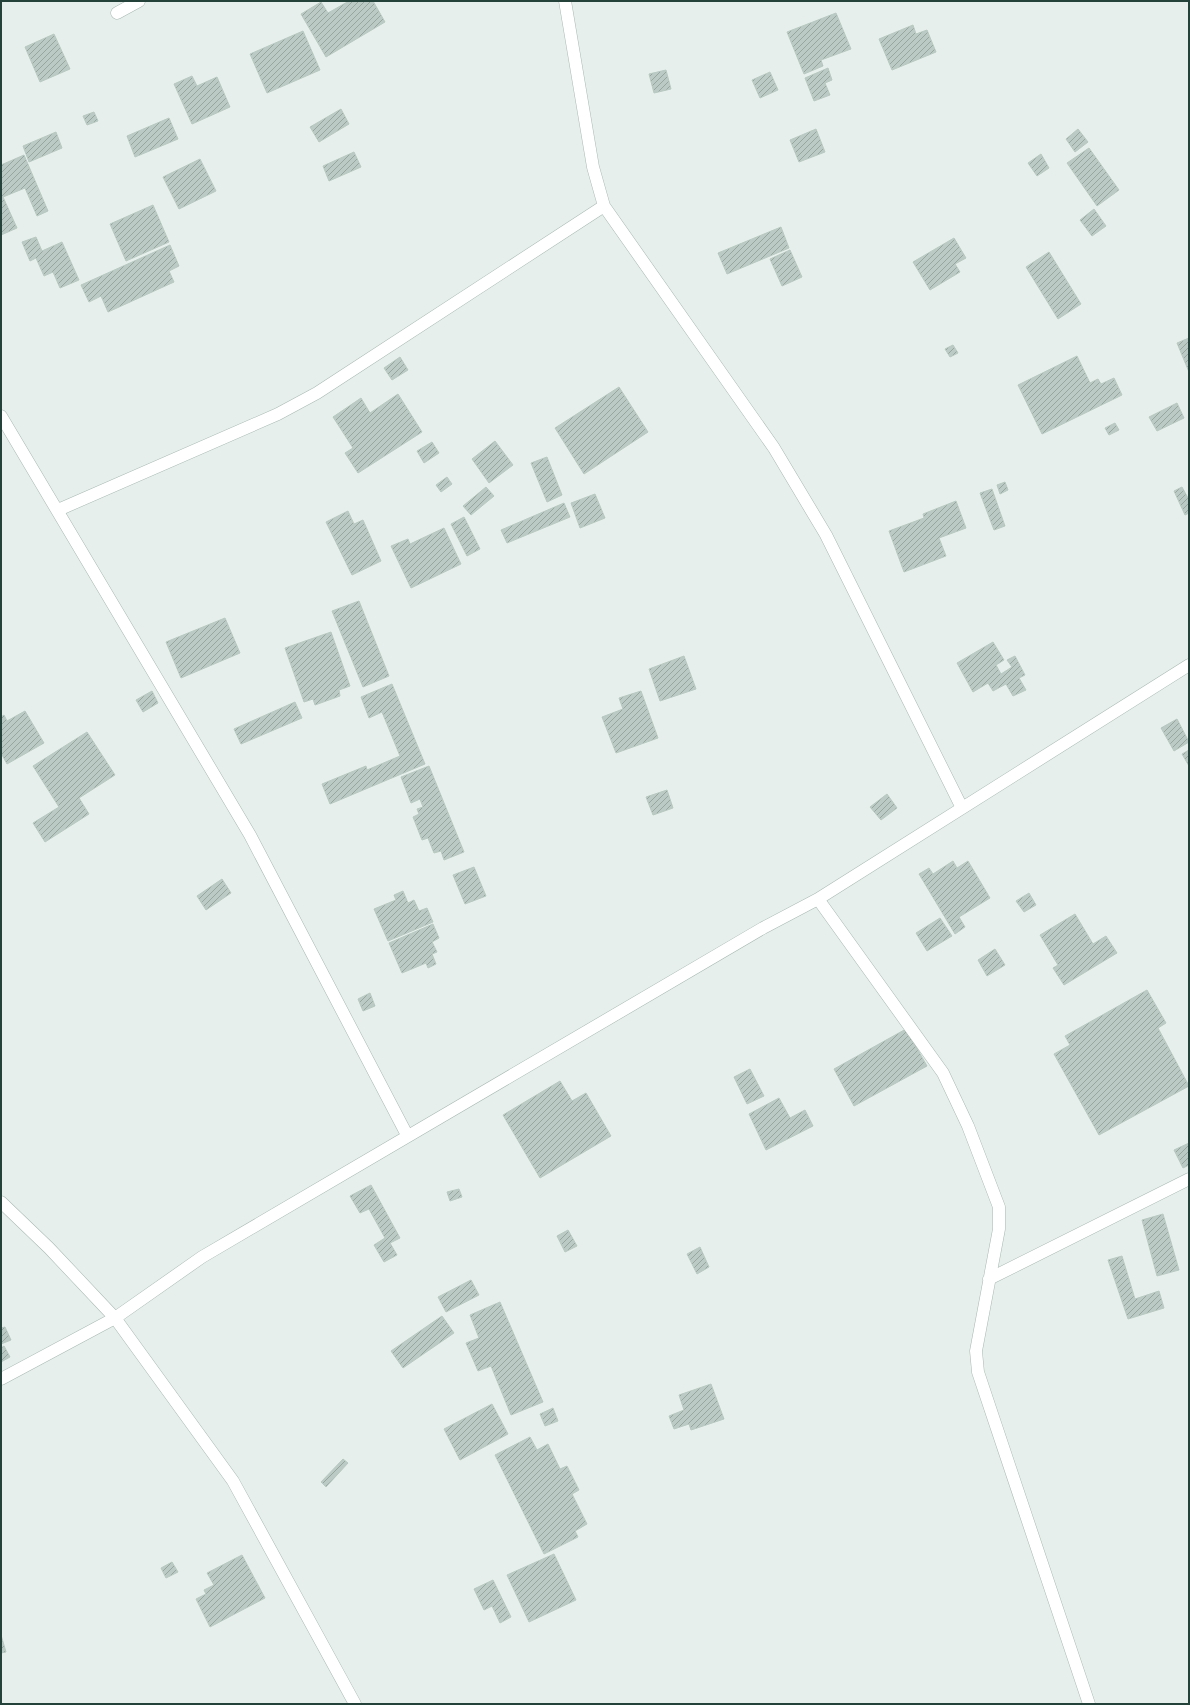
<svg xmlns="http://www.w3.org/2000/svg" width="1190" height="1705" font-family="Helvetica,sans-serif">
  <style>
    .building { fill: url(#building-hatch); stroke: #b8c9c2 }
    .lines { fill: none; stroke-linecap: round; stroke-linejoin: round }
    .street-casing { stroke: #a8b8b2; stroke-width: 13 }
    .street { stroke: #fff; stroke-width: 12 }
  </style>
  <defs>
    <pattern id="building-hatch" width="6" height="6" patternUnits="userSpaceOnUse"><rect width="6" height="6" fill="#bbcac4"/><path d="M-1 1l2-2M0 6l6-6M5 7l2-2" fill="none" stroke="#98a6a0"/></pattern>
  </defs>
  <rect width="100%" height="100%" fill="#e6efeb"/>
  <!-- building -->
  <path class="building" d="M349,1H373L385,22L326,57L301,14L321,2L328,13Z
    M836,13L851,49L821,60L823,66L804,74L787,32Z
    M913,25L916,34L927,30L936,52L892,70L879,39Z
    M303,31L320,70L267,93L250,54Z
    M54,34L70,69L40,82L25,47Z
    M828,68L832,80L825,83L830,95L814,101L805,78Z
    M666,70L671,89L654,93L649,74Z
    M770,72L778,90L760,98L752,80Z
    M192,76L197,86L217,77L230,107L192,124L174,84Z
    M341,109L349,124L319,142L310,127Z
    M94,112L98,121L87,125L83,116Z
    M169,118L178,139L135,157L127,136Z
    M816,129L825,152L799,162L790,140Z
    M1078,129L1088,142L1075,152L1066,139Z
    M56,132L62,148L29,162L23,146Z
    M1089,148L1119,190L1097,206L1067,163Z
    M354,152L361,167L329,181L323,166Z
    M1041,154L1049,168L1037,176L1028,163Z
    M24,155L48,211L37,216L25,188L3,197L17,228L1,235V165Z
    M200,159L216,191L179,209L163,177Z
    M153,205L169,242L126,261L110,224Z
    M1094,209L1106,226L1092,236L1080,220Z
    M781,227L789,248L727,274L718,253Z
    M36,237L42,251L62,242L79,280L60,288L53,272L44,276L36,258L30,261L22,242Z
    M954,238L966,258L955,264L960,272L930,290L913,262Z
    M170,245L179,266L169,271L174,282L108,312L101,296L89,302L81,285Z
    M790,250L802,277L782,286L770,259Z
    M1049,252L1081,304L1058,319L1026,267Z
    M1189,338V372L1177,343Z
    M953,345L958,353L950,357L945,349Z
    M1077,356L1090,383L1098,379L1101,384L1114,378L1122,395L1042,434L1018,385Z
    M400,357L408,370L392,380L384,368Z
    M619,387L648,432L584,474L555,428Z
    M398,394L422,432L358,473L345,453L353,448L333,417L361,398L370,413Z
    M1177,403L1184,418L1157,431L1149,417Z
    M1115,423L1119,430L1109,435L1105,428Z
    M495,441L513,465L489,483L472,459Z
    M432,442L439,453L424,463L417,451Z
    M547,457L562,495L547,502L531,463Z
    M447,477L452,484L441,492L436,485Z
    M1005,482L1008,490L1000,494L997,485Z
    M486,487L494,496L471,515L463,506Z
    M1182,487L1189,500V513L1185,515L1174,491Z
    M992,489L1005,526L994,530L980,493Z
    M595,494L605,518L580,528L571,503Z
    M956,501L966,528L939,538L946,556L904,572L889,531L924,518L923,514Z
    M564,503L570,517L507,543L501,530Z
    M348,511L354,524L363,520L381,561L352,575L326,522Z
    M464,517L480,549L467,556L451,524Z
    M444,528L461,564L411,588L391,546L408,539L410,544Z
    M359,601L389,676L363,687L332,611Z
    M225,618L240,653L181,678L166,642Z
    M331,632L350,686L339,690L340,696L315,705L313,699L304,702L285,648Z
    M993,642L1004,660L996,665L1001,674L1012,667L1007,660L1015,656L1025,675L1019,678L1026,690L1013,696L1006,684L993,691L988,683L973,692L957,663Z
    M684,656L696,689L660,701L649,669Z
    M392,684L425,764L330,804L322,784L366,766L367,770L400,756L382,712L369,718L361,697Z
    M152,691L158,703L143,712L136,700Z
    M641,691L658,738L616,753L602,717L623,709L619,698Z
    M295,702L302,718L241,744L234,729Z
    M25,711L44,743L7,764L1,753V717L4,715L7,721Z
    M1177,719L1189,742L1174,751L1161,728Z
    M87,732L115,775L79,798L89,814L45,842L33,823L59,807L33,766Z
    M1189,750V766L1182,754Z
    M429,766L464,852L444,860L441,851L434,853L428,838L422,840L413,817L419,814L417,809L423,807L420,799L411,803L401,777Z
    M667,790L673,808L653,815L646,797Z
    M887,794L897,808L881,820L870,807Z
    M953,861L957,868L968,861L990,898L959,917L965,927L955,934L919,874L929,868L933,874Z
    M474,867L486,896L465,904L453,875Z
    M222,879L231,893L206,910L197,896Z
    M403,891L408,903L414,900L419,911L427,908L433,922L388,941L374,909L396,900L394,895Z
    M1029,893L1036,905L1024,912L1016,901Z
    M1075,914L1093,944L1106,936L1117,953L1064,985L1053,968L1058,965L1040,935Z
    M940,918L952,936L927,951L916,933Z
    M433,924L439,938L432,942L437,952L432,954L436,964L428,968L426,963L402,973L389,943Z
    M995,949L1005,965L987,976L978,960Z
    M1147,990L1166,1023L1158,1028L1189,1086L1099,1135L1054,1054L1070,1045L1065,1036Z
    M370,993L375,1006L363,1011L358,999Z
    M906,1029L927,1066L854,1106L834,1069Z
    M750,1069L764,1096L747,1104L734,1077Z
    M560,1081L572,1101L586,1093L611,1136L540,1178L503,1115Z
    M779,1098L790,1118L805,1110L813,1126L766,1150L749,1114Z
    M1189,1143V1165L1183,1168L1174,1150Z
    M371,1185L400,1238L390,1243L397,1255L384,1262L374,1245L385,1238L369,1209L360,1213L350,1196Z
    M459,1189L462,1197L450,1201L447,1192Z
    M1163,1214L1179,1270L1157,1276L1142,1220Z
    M568,1230L577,1246L565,1252L557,1236Z
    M700,1247L709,1267L697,1274L687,1254Z
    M1122,1256L1135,1299L1159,1291L1164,1308L1128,1319L1108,1260Z
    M471,1280L479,1295L446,1312L438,1297Z
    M500,1302L543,1402L511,1415L491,1366L478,1371L466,1343L479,1338L470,1315Z
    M442,1316L454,1333L403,1368L391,1351Z
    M5,1327L11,1340L1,1344V1328Z
    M4,1346L10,1357L1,1362V1348Z
    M711,1384L724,1419L691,1430L689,1424L674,1429L669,1416L684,1410L679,1395Z
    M492,1404L508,1434L460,1460L444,1429Z
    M553,1408L558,1421L545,1426L540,1414Z
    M530,1437L537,1450L548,1444L560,1469L567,1466L579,1490L572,1494L587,1524L575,1531L578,1537L544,1554L495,1455Z
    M343,1459L348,1463L326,1487L321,1482Z
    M554,1554L576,1600L529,1622L507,1575Z
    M242,1555L265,1598L210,1627L196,1599L206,1594L204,1590L214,1585L207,1573Z
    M172,1562L178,1572L166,1578L161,1568Z
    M493,1580L511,1617L500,1623L492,1606L484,1610L474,1589Z
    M1,1635L6,1652L1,1653Z"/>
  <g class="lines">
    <!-- street casing -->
    <g class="street-casing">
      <path id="street" d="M565,1L593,167L604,206L774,448L826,535L962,808
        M117,13L139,1
        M1,416L250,835L407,1135
        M58,510L278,414L317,393L604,206
        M818,899L943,1073L968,1126L999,1207V1229L976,1351L978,1372L1089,1704
        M1,1202L49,1248L115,1318L233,1481L355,1704
        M989,1279L1189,1179
        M1,1379L115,1318L202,1257L763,928L818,899L1189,665"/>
    </g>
    <!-- street -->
    <use href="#street" class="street"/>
  </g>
  <!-- border -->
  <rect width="1190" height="1705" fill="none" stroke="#24423a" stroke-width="4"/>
</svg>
